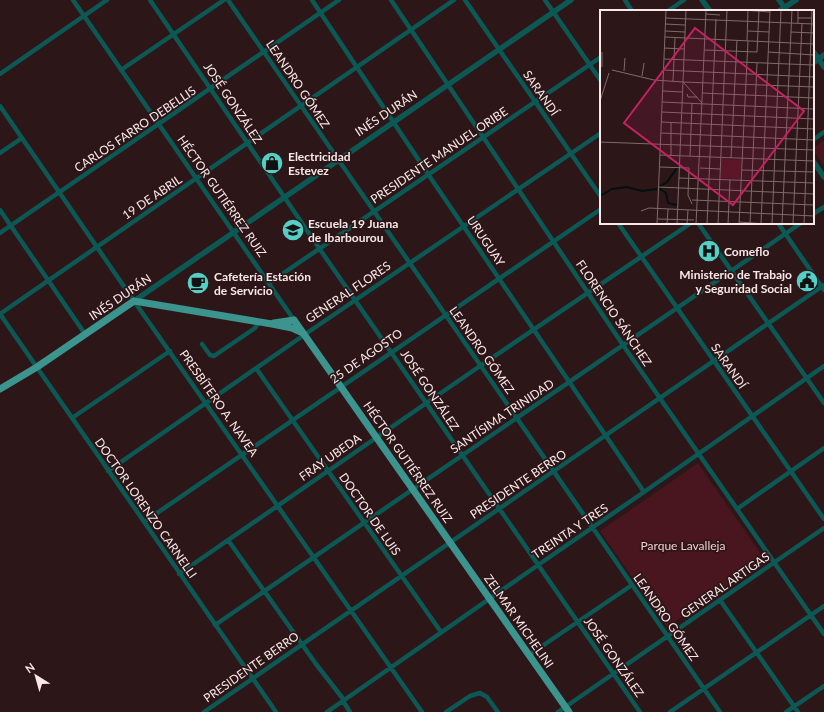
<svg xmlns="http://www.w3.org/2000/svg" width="824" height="712" font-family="Lato,sans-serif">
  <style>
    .green { fill: #49151e }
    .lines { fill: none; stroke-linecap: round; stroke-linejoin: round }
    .minor { stroke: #0c5854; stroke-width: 4.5 }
    .tertiary { stroke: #0c5854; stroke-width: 5.5 }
    .trunk { stroke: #3b948e; stroke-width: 7 }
    .labels { text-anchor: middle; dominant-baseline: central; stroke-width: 3.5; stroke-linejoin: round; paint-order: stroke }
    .street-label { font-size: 12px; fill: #f9e8e9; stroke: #2d1618 }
    .poi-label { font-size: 12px; font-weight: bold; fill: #f9e8e9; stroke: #2d1618; text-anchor: start }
    .park-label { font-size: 12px; fill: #f6cbce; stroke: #2d1618 }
    .inset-river { fill: none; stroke: #040f0f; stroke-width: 2 }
    .inset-road { fill: none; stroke: #7f6a6c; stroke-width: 1 }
    .view { fill: #c52262; fill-opacity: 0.15; stroke: #c52262; stroke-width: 2 }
    .inset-edge { fill: none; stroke: #f9e8e9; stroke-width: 2 }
  </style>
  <rect width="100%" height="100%" fill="#2d1618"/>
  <!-- green -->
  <path class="green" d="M824,140V166L813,150V148Z
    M698,463L765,560L667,627L600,531Z"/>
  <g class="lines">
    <!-- minor -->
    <path class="minor" d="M73,0L294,320
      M150,0L319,248L640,712
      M228,0L720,712
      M312,0L428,174L644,492
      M391,0L623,345L824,634
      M465,0L601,197
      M545,0L601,81
      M625,0L632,11
      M668,11L684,0
      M121,70L224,0
      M0,74L107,0
      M0,106L134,301L422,712
      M813,140L824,132
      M0,153L22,138
      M0,210L85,334
      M813,214L824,207
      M618,223L824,519
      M698,223L824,403
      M778,223L824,290
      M0,233L339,0
      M269,283L601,57
      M0,314L454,0
      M0,314L276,712
      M202,344L210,355L214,356L255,328L259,322
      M256,368L441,632
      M72,418L170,351
      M108,471L304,335L601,133
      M737,509L824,448
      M144,522L601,209
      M228,540L316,664L344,700
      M179,574L480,366L691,223
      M720,600L798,712
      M215,625L801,223
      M529,655L632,585
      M343,701L350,712
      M204,712L824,285
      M327,712L538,565L644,492L824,366
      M446,712L470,696L480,693L487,697L498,712
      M558,712L824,528
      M670,712L824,606
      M786,712L824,686"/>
    <!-- tertiary -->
    <path class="tertiary" d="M702,0L710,11
      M779,0L787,11
      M779,11L796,0
      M813,51L824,67
      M813,63L824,55
      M813,161L824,177
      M134,301L571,0"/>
    <!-- trunk -->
    <path class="trunk" d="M294,320L569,712
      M274,323L294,320
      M0,389L37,367L134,301L272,324L292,328L303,333"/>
  </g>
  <!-- icons -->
  <defs>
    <g id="shop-disc" transform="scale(1.15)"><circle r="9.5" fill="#55cec6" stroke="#2d1618"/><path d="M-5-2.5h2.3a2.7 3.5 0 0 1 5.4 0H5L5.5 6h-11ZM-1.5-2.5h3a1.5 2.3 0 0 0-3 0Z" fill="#111"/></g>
    <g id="school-disc" transform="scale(1.15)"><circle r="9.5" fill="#55cec6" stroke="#2d1618"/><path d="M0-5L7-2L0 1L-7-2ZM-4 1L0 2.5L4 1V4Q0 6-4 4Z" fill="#111"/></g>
    <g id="hospital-disc" transform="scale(1.15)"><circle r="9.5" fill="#55cec6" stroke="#2d1618"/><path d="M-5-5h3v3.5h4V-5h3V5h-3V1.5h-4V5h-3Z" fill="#111"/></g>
    <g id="civic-disc" transform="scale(1.15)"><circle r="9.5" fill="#55cec6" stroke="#2d1618"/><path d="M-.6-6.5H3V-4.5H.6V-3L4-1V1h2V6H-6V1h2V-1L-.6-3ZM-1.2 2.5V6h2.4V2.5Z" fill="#111"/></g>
    <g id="cafe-disc" transform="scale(1.15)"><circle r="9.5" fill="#55cec6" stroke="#2d1618"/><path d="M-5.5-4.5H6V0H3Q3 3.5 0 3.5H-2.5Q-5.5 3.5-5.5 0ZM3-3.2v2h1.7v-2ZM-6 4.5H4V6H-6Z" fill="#111"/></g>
  </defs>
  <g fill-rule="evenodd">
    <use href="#shop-disc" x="272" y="163"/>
    <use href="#school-disc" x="293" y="230"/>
    <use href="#hospital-disc" x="709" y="251"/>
    <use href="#civic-disc" x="807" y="281"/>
    <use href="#cafe-disc" x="198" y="283"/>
  </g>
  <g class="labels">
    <!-- street labels -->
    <g class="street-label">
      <text transform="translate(298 84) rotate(56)">LEANDRO GÓMEZ</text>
      <text transform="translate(541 93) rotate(55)">SARANDÍ</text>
      <text transform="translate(233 103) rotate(56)">JOSÉ GONZÁLEZ</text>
      <text transform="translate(386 113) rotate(-34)">INÉS DURÁN</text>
      <text transform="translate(135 129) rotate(-34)">CARLOS FARRO DEBELLIS</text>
      <text transform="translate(439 155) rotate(-34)">PRESIDENTE MANUEL ORIBE</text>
      <text transform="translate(222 196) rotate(55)">HÉCTOR GUTIÉRREZ RUIZ</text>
      <text transform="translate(152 197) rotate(-34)">19 DE ABRIL</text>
      <text transform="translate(486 241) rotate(56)">URUGUAY</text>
      <text transform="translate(348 292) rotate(-34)">GENERAL FLORES</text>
      <text transform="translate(120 297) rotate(-34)">INÉS DURÁN</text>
      <text transform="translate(614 313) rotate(56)">FLORENCIO SÁNCHEZ</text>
      <text transform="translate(482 350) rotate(55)">LEANDRO GÓMEZ</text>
      <text transform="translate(366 356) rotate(-35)">25 DE AGOSTO</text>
      <text transform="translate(729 366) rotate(55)">SARANDÍ</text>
      <text transform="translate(430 390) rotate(56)">JOSÉ GONZÁLEZ</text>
      <text transform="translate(219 403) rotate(55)">PRESBÍTERO A. NAVEA</text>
      <text transform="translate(502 416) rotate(-34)">SANTÍSIMA TRINIDAD</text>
      <text transform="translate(330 457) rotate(-35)">FRAY UBEDA</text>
      <text transform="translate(408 462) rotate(55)">HÉCTOR GUTIÉRREZ RUIZ</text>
      <text transform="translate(518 484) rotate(-34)">PRESIDENTE BERRO</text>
      <text transform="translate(146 508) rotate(55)">DOCTOR LORENZO CARNELLI</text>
      <text transform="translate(370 514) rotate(55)">DOCTOR DE LUIS</text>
      <text transform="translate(570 531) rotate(-34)">TREINTA Y TRES</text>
      <text transform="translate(725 585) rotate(-35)">GENERAL ARTIGAS</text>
      <text transform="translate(666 617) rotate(55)">LEANDRO GÓMEZ</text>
      <text transform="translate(519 621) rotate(55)">ZELMAR MICHELINI</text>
      <text transform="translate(614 657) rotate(55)">JOSÉ GONZÁLEZ</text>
      <text transform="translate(251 667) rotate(-35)">PRESIDENTE BERRO</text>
    </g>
    <!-- poi labels -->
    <g class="poi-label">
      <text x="288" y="156">Electricidad<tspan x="288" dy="14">Estevez</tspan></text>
      <text x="308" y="223">Escuela 19 Juana<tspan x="308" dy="14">de Ibarbourou</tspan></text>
      <text x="724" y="251">Comeflo</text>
      <text x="792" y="274" text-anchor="end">Ministerio de Trabajo<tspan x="792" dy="14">y Seguridad Social</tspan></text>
      <text x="214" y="276">Cafetería Estación<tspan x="214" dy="14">de Servicio</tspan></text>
    </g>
    <!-- park labels -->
    <g class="park-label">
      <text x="683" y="545">Parque Lavalleja</text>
    </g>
  </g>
  <!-- overview -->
  <g transform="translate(600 10)">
    <rect width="214" height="214" fill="#2d1618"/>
    <path d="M121,149L141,150L140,169L121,168Z" fill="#49151e"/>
    <path class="inset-river" d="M59,177L67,172L77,158M60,179L66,183L68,193L77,195M0,186L12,179L27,177L42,181L57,179"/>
    <path class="inset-road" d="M142,0L170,2M106,4L120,5M65,8L214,14M198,8H212M198,13V0M65,14L85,15M65,21L85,22M148,21L169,22M191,22L214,23M65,27L214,34M147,31L148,0M64,38L84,39M104,40L157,42L159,0M168,42L214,45M64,49L214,55M2,57V42M12,60L54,70L83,72L102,93M63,60L214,67M24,61L25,48M42,66L44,53M73,71L75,28M83,72L214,77M63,81L82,82M102,83L214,88M87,84L88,87H97M102,90L106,0M0,91L9,63M62,92L214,99M62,102L214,109M61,112L214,119M61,123L214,130M0,132L214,140M60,145L214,151M71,146V113M90,146L92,93M131,148L137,30M60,157L89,158L88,185L92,194M100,158L120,159M142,160L214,162M79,168L214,173M59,177L214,184M92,190L214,195M41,201L49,198L214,206M58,209L94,210M139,212L166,214M57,214L66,0M67,214L68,199M77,214L86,0M87,214L88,200M96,214L102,90M107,214L116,9M118,214L127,0M128,214L130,170M139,214L148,31M150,214L157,53M161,214L170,0M172,214L181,0M182,214L192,0M193,214L202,13M204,214L212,0"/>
    <path class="view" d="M95,18L204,101L133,195L24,113Z"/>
    <rect width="214" height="214" class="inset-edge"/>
  </g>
  <!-- north arrow -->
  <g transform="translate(36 676) rotate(323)" stroke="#2d1618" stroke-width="3" paint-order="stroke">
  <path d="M0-3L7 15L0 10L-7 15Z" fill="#f9e8e9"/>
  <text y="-6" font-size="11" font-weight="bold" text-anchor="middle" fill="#f9e8e9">N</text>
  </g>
</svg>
